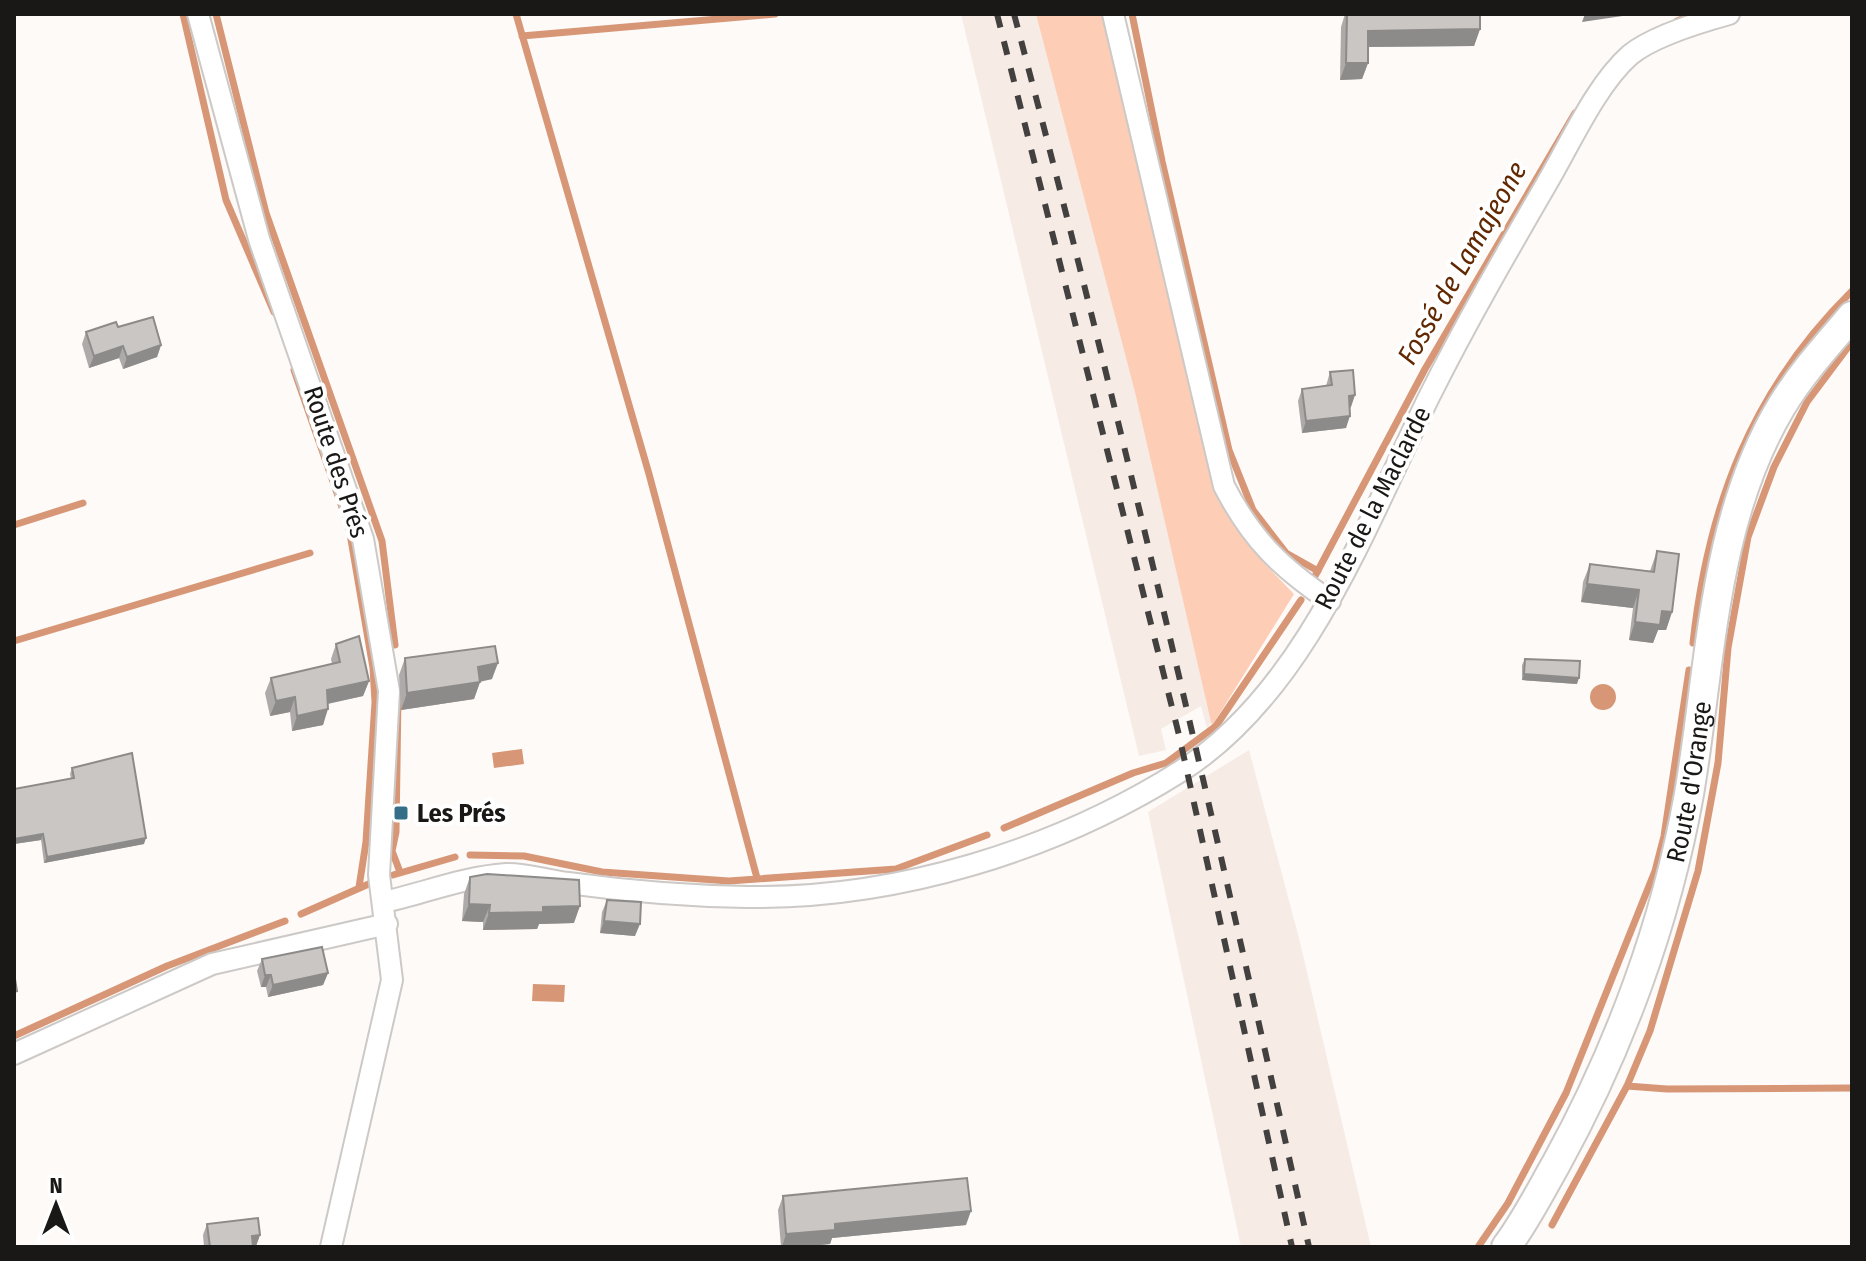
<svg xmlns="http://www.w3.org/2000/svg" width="1866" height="1261" font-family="'Fira Sans Condensed',sans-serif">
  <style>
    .built { fill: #f6ebe5 }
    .green { fill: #fdcdb6 }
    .water { fill: #d79777 }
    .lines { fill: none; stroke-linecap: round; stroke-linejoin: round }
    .stream { stroke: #d79777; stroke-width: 7 }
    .street-casing { stroke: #ccc9c7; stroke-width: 24 }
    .secondary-casing { stroke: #ccc9c7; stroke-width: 32 }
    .street { stroke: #fff; stroke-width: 20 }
    .secondary { stroke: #fff; stroke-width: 28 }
    .rail { stroke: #434140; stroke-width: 6; stroke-dasharray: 14 14; stroke-linecap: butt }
    .wall { fill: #adaaa9 }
    .shaded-wall { fill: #8d8b89 }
    .building { fill: #c9c6c4; stroke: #8d8b89; stroke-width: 2 }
    .poi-dot { fill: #346e87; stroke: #fff; stroke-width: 3 }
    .labels { text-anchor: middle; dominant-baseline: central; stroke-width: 8; stroke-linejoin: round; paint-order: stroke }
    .street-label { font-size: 26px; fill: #191817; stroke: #fff }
    .poi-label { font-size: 26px; font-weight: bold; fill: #191817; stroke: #fff; text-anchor: start }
    .water-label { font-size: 28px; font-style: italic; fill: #622801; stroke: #fff }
  </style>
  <rect width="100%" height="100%" fill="#fefaf8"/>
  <!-- built -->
  <path class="built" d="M961,14H1059L1218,714L1207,728L1201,706L1161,729L1166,750L1139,756Z
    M1249,750L1300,942L1371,1247H1241L1148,812Z"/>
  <!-- green -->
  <path class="green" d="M1036,14H1107L1229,508L1263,562L1294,594L1212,726L1135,392Z"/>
  <!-- water -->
  <path class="water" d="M1590 697a13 13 0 1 1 26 0a13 13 0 1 1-26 0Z
    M522,749L524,764L494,768L492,753Z
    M533,984L565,985L564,1002L532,1001Z"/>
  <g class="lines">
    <!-- stream -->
    <path class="stream" d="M183,14L226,200L274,312
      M216,14L266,213L382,541L395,645
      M516,14L649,474L757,878
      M1132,14L1162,161L1229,450L1253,510L1286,553L1318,571
      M1677,21L1694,14
      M522,36L775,14
      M294,370L344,513
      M14,525L83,503
      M349,528L373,668L375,702L366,842L359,887
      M1315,576L1425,369L1575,113
      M14,641L310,553
      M1693,643C1708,505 1752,390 1852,291
      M398,696L396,832L392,851L400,872
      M1004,828L1133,773L1166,763L1216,726L1301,600
      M470,855L524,856L602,872L729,881L896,869L987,835
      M393,875L455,857
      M301,914L371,883
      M14,1036L167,966L285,921
      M1627,1086L1667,1089L1852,1088
      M1552,1225L1627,1086L1650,1031L1698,871L1718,763L1728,648L1748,537L1774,467L1807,402L1852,342
      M1478,1247L1508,1203L1566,1093L1655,871L1664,836L1689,670"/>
    <!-- street casing -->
    <g class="street-casing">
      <path id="street" d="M198,14L259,239L363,539L389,691L379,875L392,980L331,1247
        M1113,14L1224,486C1252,540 1280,567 1330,601
        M384,902C424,893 464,877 506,874C526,873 547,881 568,883C627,891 687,896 747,897C896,899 1054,851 1181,771C1306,692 1367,522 1430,395C1466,323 1507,252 1547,183C1570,144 1596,85 1630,55C1653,36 1700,22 1729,14
        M14,1054L212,964L387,924"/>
    </g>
    <!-- secondary casing -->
    <g class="secondary-casing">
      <g id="secondary">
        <path id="s1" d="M1506,1247C1525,1222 1540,1192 1556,1164C1619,1050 1666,923 1689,794C1711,666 1712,522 1781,407C1801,374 1827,345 1852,316"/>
      </g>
    </g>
    <!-- street -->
    <use href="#street" class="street"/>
    <!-- secondary -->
    <use href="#secondary" class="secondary"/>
    <!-- rail -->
    <path class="rail" d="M997,14L1179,735L1292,1247
      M1014,14C1123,423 1217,834 1309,1247"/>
  </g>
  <!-- wall -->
  <path class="wall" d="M1345,14H1480V29L1474,46L1368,47V63L1362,79L1340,80L1341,27Z
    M118,327L161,345L157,357L123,369L119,358L89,368L82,344L86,332Z
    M1330,372L1351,407L1349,408L1346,428L1302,433L1298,401L1302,389L1326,386Z
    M1657,551L1672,612L1666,630H1658L1653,643L1629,640L1633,608L1581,602L1583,582L1590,564L1650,571Z
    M336,644L369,681L363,696L328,704L323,725L292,731L290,712L270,716L265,693L271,678L332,664L331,659Z
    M405,658L492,679L480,682L474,699L401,710L399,675Z
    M1525,659L1577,684L1522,680V665Z
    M72,768L144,844L44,863L41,840L14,844L71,778L70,774Z
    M470,877L574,923L539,924L537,929L483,930V922L462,921L464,894Z
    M607,900L635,936L600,933L602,912Z
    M262,959L328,973L323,985L268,997L266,987H261L257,971Z
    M783,1196L966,1225L832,1238L830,1244L799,1247H781L778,1210Z
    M207,1224L260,1235L256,1246L253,1247H204L203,1235Z"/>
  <!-- shaded-wall -->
  <path class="shaded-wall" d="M1491,14H1511L1510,16H1490Z
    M1585,14H1636L1582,22Z
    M1480,29L1474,46L1362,47L1368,31Z
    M1346,63H1368L1362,79L1340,80Z
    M161,345L157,357L123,369L127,357Z
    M123,346L119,358L89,368L94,356Z
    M1355,395L1351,407L1344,408L1349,396Z
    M1350,416L1346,428L1302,433L1306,421Z
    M1587,584L1639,590L1633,608L1581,602Z
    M1662,611L1672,612L1666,630H1658L1653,643L1629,640L1635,622Z
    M498,663L492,679L472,683L478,667Z
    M1524,674L1579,678L1577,684L1522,680Z
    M369,681L363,696L321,705L327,690Z
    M480,682L474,699L401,710L407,693Z
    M295,697L290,712L270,716L276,701Z
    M328,709L323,725L292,731L297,716Z
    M43,834L41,840L14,844V839Z
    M146,838L144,844L44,863L47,857Z
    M469,904L490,905L483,922L462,921Z
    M580,906L574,923L539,924L537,929L483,930L489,913L543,907Z
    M604,921L640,924L635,936L600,933Z
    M328,973L323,985L268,997L273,985Z
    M265,975H271L266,987H261Z
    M971,1211L966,1225L832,1238L830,1244L799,1247H782L786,1234L835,1224Z
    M260,1235L256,1246L248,1247L252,1236Z"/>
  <!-- building -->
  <path class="building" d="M1347,14H1480V29L1368,31V63H1346Z
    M153,317L161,345L127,357L123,346L94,356L86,332L116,322L118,327Z
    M1353,370L1355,395L1349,396L1350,416L1306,421L1302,389L1332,385L1330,372Z
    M1657,551L1679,554L1672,612L1662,611L1660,625L1635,622L1639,590L1587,584L1590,564L1654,572Z
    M359,636L369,681L327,690L328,709L297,716L295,697L276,701L271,678L340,662L336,644Z
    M495,646L498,663L478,667L480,682L407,693L405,658Z
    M1525,659L1580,661L1579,678L1524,674Z
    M132,753L146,838L47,857L43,834L14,839V789L74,778L72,768Z
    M487,874L579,880L580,906L543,907V912L489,913L490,905L469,904L470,877Z
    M607,900L641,902L640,924L604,921Z
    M322,947L328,973L273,985L271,975H265L262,959Z
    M14,973L17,991L14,992Z
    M967,1178L971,1211L835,1224V1230L786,1234L783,1196Z
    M258,1218L260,1235L252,1236L253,1247H210L207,1224Z"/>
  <!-- markers -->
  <rect class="poi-dot" x="393" y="805" width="16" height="16" rx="4"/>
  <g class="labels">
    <!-- street labels -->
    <g class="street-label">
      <text transform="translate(336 462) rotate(72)">Route des Prés</text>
      <text transform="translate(1373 508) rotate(-63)">Route de la Maclarde</text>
      <text stroke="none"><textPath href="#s1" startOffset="504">Route d'Orange</textPath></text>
    </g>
    <!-- poi labels -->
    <g class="poi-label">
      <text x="417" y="813">Les Prés</text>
    </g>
    <!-- water labels -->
    <g class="water-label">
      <text transform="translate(1462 263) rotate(-60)">Fossé de Lamajeone</text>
    </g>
  </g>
  <!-- border -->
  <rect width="1866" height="1261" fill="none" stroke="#191817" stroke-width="32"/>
  <!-- north arrow -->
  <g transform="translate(56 1205)" stroke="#ffffff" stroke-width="6" paint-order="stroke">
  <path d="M0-6L14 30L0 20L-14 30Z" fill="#191817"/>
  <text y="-12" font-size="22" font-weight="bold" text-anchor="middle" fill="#191817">N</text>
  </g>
</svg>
